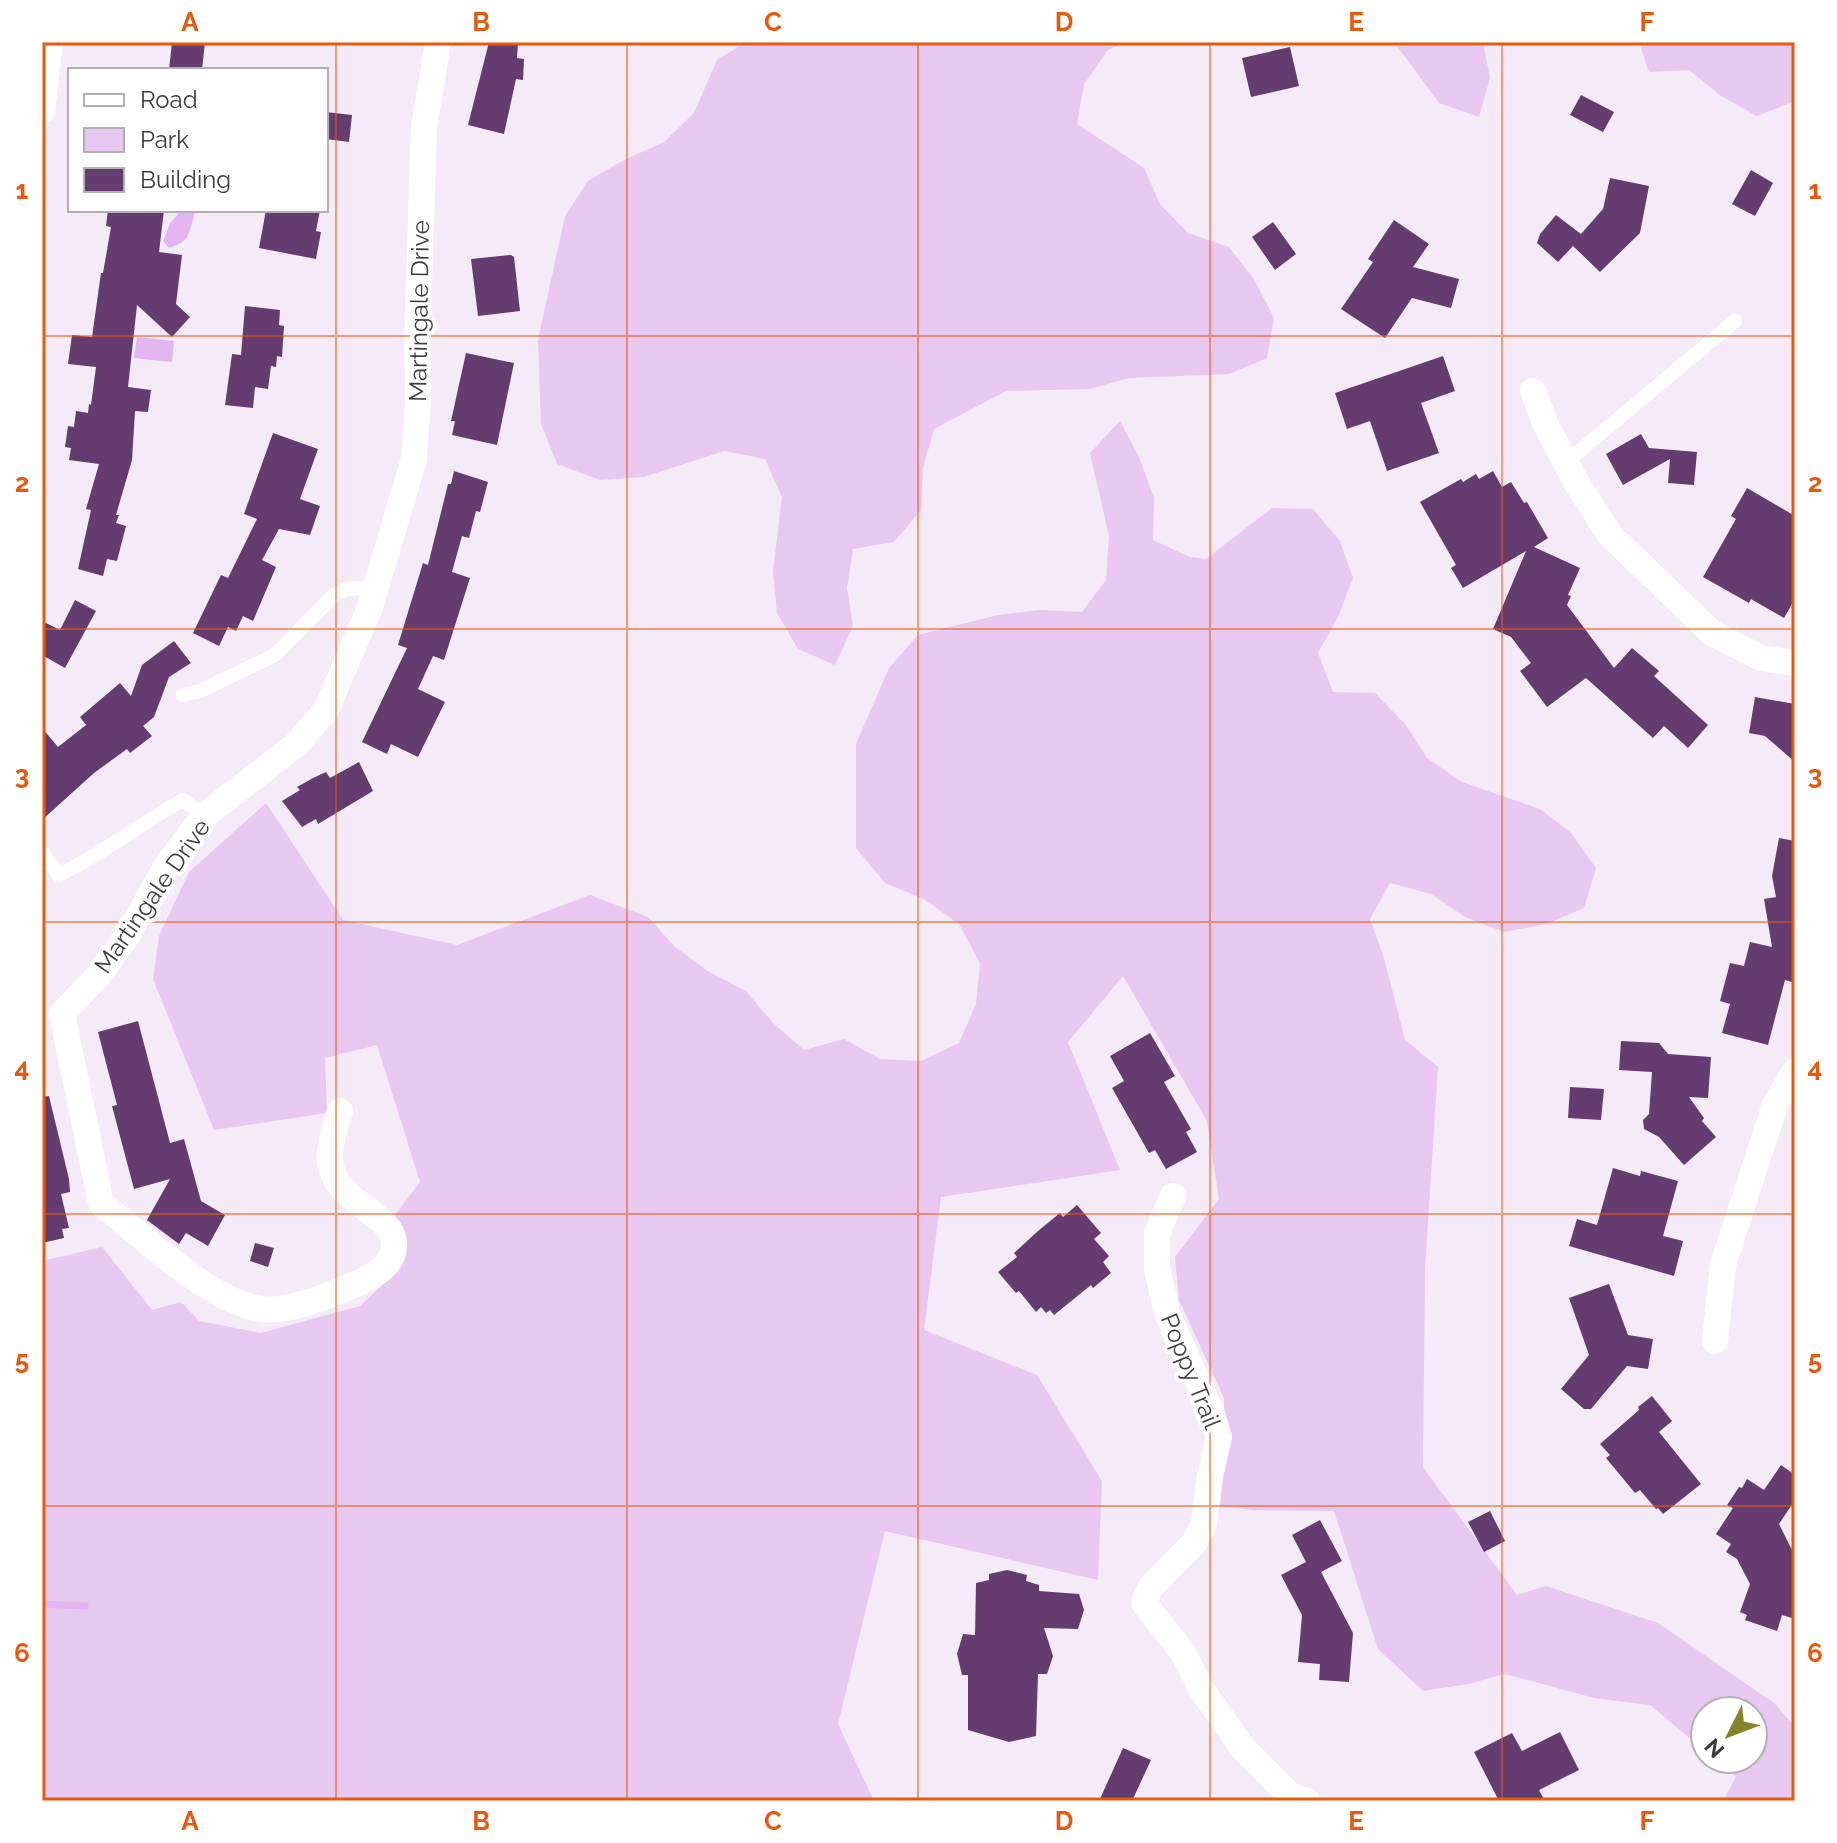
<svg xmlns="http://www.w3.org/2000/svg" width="1837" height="1843" font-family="Raleway,sans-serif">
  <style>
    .green { fill: #e8c7f1 }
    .water { fill: #e2b4f0 }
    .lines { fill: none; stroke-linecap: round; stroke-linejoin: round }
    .stream { stroke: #e2b4f0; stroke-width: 7 }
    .building { fill: #643c70 }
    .service { stroke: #fff; stroke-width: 14 }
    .minor { stroke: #fff; stroke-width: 26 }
    .grid { fill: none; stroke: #e8590c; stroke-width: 2; stroke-opacity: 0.55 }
    .labels { text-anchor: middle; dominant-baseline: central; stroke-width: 8; stroke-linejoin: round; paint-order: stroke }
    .street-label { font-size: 24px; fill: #3e3a40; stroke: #fff }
    .neatline { fill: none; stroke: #e8590c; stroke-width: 3 }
    .grid-label { font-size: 26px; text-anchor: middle; font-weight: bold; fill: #e8590c }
  </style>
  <rect width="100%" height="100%" fill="#f5eaf8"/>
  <!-- green -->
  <path class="green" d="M746,42H1125L1108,50L1084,84L1077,124L1144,168L1160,204L1188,233L1229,247L1254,279L1274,318L1267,358L1229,374L1129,378L1089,389L1006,391L934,429L923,468L921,510L894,542L853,549L847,588L853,626L835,665L798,649L777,613L773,571L782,497L765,459L724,451L644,477L600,480L557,464L541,424L538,340L565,216L588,181L624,160L664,142L694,113L717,60Z
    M1394,42H1483L1490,78L1479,117L1439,103Z
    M1639,42H1795V101L1757,116L1721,96L1689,70L1649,72Z
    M1120,421L1139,457L1154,498L1153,540L1190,557L1206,559L1272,508L1313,509L1340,541L1353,578L1338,617L1318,653L1333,692L1375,693L1405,724L1427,758L1462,782L1540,809L1571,833L1596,868L1584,908L1546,924L1504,932L1465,917L1431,894L1390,883L1370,919L1384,958L1405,1040L1438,1067L1425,1269L1423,1467L1517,1595L1546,1586L1658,1623L1774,1703L1795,1727V1801H1723L1736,1777L1715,1759H1753V1711H1705V1751L1650,1705L1594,1698L1505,1674L1468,1684L1423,1691L1378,1649L1334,1511L1253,1510L1220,1506L1224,1470V1398L1179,1300L1175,1257L1219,1199L1207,1121L1123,976L1068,1042L1120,1170L941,1197L924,1330L1037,1375L1102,1481L1098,1580L885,1531L838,1724L874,1801H42V1261L102,1247L152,1310L181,1302L199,1321L261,1333L360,1306L392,1276L393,1218L420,1182L377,1045L325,1058L327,1113L214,1130L153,979L159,936L189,872L266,803L343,920L457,945L590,895L648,917L675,947L709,972L746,991L772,1022L804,1050L844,1039L880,1059L921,1061L959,1043L976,1004L980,963L959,924L924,899L885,883L856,848V744L889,668L918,635L998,615L1039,610L1082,612L1106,580L1109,536L1090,453Z"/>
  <!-- water -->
  <path class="water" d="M182,210H193L195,212C188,236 190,241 169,248L163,241L170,223Z
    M137,337L174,341L172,362L134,358Z"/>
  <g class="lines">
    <!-- stream -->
    <path class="stream" d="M42,1604L85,1606"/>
  </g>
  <!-- building -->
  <path class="building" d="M172,42H205L202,70H169Z
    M489,42H518L517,58L524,59L523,80L516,79L504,134L468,125Z
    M1290,47L1299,86L1251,97L1242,58Z
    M1581,95L1614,112L1603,132L1570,115Z
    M326,112L352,115L349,142L326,139Z
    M1751,170L1773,183L1755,216L1732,204Z
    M1610,178L1649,186L1640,233L1600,272L1573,246L1558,262L1537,243L1540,234L1556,215L1581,234L1603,209Z
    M108,210H164L159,252L182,255L176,304L190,317L172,337L137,305L128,387L151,390L148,412L135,411L132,460L116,515H119L116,523L126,526L117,561L107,559L103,576L78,569L91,510L86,509L99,464L69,460L71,448L65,447L68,426L74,427L76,411L88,413L89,404L91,405L96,367L68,364L72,335L92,337L101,273H103L111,227L106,226Z
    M266,210H320L316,231L321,232L316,259L259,248Z
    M1394,220L1429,244L1413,267L1459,279L1451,308L1412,298L1385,338L1341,309L1373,262L1368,259Z
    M1273,222L1296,254L1275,270L1252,237Z
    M511,255L514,257L520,311L478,316L471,259Z
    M245,306L280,310L279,325L284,326L282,357L277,356L276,367L271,366L268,389L255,387L253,408L225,405L232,354L241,355Z
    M466,353L514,363L497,445L452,435L455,421H451Z
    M1443,356L1455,391L1421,403L1439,453L1387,471L1370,421L1347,429L1335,393Z
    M273,433L318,449L300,499L320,506L310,535L279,529L262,560L276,567L253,621L243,616L236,631L228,627L219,646L193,633L221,575L228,578L257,519L244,514Z
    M1641,434L1649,448L1697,452L1694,485L1668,483L1670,459L1623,485L1606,454Z
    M454,471L488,482L480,512L476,511L469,538L462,536L452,572L470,578L444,660L433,656L418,689L445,702L418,757L391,744L387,754L362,742L407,648L398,645L423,563L428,565L448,484H451Z
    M1493,471L1502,487L1511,482L1524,503L1527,502L1548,538L1534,547L1580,568L1568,595L1571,596L1567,605L1614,668L1632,648L1659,671L1654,676L1708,725L1688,748L1664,726L1653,738L1586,678L1547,707L1520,671L1531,663L1511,637L1493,629L1526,551L1463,588L1451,568L1456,565L1420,502L1461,479L1463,482L1476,474L1479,479Z
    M1747,488L1795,516V599L1784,618L1751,599L1749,603L1703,577L1736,519L1731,516Z
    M75,600L96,611L65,668L42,655V621L60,630Z
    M174,641L191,663L169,677L154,717L143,726L152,736L130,753L127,749L94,773L42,820V728L58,747L86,725L80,717L120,683L131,696L142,665Z
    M1755,697L1795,704V762L1765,736L1749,733Z
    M359,762L373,791L318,824L316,819L302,827L282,801L300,790L297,787L313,778L326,772L330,778Z
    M1779,838L1795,841V983L1785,980L1768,1045L1722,1033L1730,1004L1720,1001L1730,963L1744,966L1750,942L1772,947L1764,899L1776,897L1772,876Z
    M138,1021L170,1143L184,1139L201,1201L225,1215L208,1246L186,1233L179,1244L147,1220L170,1179L134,1189L112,1106L117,1105L98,1032Z
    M1150,1033L1175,1076L1164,1082L1191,1129L1186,1132L1197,1152L1166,1169L1155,1150L1149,1153L1112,1088L1124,1081L1110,1056Z
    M1621,1041L1659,1043L1668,1054L1711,1057L1708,1098L1689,1097L1704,1118L1702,1121L1716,1137L1684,1165L1659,1137L1644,1129L1643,1120L1649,1114L1652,1072L1619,1070Z
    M1570,1087L1604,1089L1601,1120L1568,1118Z
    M49,1096L69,1179L70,1192L61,1194L69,1228L62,1229L64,1238L42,1243V1097Z
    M1613,1168L1640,1176L1641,1171L1678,1181L1663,1236L1683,1241L1674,1276L1569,1246L1577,1219L1597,1225Z
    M1077,1205L1101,1233L1094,1239L1109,1256L1103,1262L1111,1273L1093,1288L1091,1285L1054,1315L1050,1310L1046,1313L1041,1307L1036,1312L1019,1291L1016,1293L998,1272L1017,1257L1014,1253L1038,1231L1060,1213L1063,1217Z
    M255,1243L274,1248L268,1267L250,1261Z
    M1609,1284L1628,1335L1653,1339L1648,1369L1627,1366L1591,1409H1584L1561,1389L1589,1355L1569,1298Z
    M1652,1396L1672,1421L1659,1432L1701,1484L1663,1514L1658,1508L1656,1509L1640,1490L1635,1493L1606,1458L1610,1455L1600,1444L1639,1410L1638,1407Z
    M1781,1465L1795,1475V1500L1779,1524L1795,1556V1619L1782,1615L1777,1631L1745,1620L1747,1615L1740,1612L1750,1584L1737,1559L1726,1552L1731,1544L1716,1534L1733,1508L1727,1505L1739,1487L1742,1488L1747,1479L1764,1490Z
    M1490,1511L1505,1541L1484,1552L1468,1522Z
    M1320,1520L1342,1561L1321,1572L1353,1633L1349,1682L1319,1680L1320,1664L1298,1662L1302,1615L1281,1575L1306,1562L1292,1535Z
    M1007,1570L1027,1575L1026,1581L1039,1585V1591L1079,1594L1084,1610L1078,1629L1044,1628L1053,1656L1047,1674H1038L1036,1736L1009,1742L968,1730V1675H962L957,1654L963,1634L975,1635L976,1583L989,1580V1574Z
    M1560,1732L1579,1770L1539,1790L1545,1801H1499L1474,1752L1512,1733L1522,1751Z
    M1123,1748L1151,1760L1132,1801H1099Z"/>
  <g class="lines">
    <!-- service -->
    <path class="service" d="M1565,463L1735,321
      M183,695L200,691L275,655L335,594L347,589L376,587
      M42,852L59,875C102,854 140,824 183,800L204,816"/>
    <!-- minor -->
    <path class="minor" d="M42,111L50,42
      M1533,391L1546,425L1576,482L1610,535L1712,633L1761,658L1795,663
      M62,1014L97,977L129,933L167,865L204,816L297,744L326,710L370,607L414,459L418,399L417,344L424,128L438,42
      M62,1014L101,1203C141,1235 206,1298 256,1308C285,1315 330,1295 356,1284C373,1277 396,1264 394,1242C392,1211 326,1202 330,1152C331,1139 336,1124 340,1111
      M1173,1196L1157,1233V1269L1167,1313L1211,1411L1219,1437L1209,1481L1204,1524L1194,1543L1150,1588L1144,1603L1184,1654L1200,1687L1243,1748L1291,1796L1307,1801
      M1715,1341L1723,1265L1775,1105L1795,1071"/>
  </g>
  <!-- grid -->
  <path class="grid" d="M336,42V1801M627,42V1801M918,42V1801M1210,42V1801M1502,42V1801M42,336H1795M42,629H1795M42,922H1795M42,1214H1795M42,1506H1795"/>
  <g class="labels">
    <!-- street labels -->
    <g class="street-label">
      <text transform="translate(419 311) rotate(-89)">Martingale Drive</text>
      <text transform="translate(152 896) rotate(-55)">Martingale Drive</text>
      <text transform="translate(1191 1371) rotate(68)">Poppy Trail</text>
    </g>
  </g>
  <!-- border -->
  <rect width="1837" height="1843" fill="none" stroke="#ffffff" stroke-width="88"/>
  <!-- legend -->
  <rect x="68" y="68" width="260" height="144" fill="#ffffff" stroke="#b2b0b3" stroke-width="2"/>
  <rect x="84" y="94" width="40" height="12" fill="#ffffff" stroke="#b2b0b3" stroke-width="2"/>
  <text x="140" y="108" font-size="24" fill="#3e3a40">Road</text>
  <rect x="84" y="128" width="40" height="24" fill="#e8c7f1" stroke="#b2b0b3" stroke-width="2"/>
  <text x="140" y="148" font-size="24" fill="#3e3a40">Park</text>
  <rect x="84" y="168" width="40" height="24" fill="#643c70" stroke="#b2b0b3" stroke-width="2"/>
  <text x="140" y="188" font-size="24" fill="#3e3a40">Building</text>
  <!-- north arrow -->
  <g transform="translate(1729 1735) rotate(228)"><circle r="38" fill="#ffffff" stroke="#b2b0b3" stroke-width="2"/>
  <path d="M0-6L14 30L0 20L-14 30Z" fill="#85842d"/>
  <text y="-12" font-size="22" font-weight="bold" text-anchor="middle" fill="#3e3a40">N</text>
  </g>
  <rect x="44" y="44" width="1749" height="1755" class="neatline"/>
  <g class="grid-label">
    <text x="190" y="31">A</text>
    <text x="481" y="31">B</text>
    <text x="773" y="31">C</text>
    <text x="1064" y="31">D</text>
    <text x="1356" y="31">E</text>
    <text x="1647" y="31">F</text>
    <text x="22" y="199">1</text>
    <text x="1815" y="199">1</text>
    <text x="22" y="492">2</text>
    <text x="1815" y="492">2</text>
    <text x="22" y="784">3</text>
    <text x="1815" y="784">3</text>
    <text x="22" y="1077">4</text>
    <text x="1815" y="1077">4</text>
    <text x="22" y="1369">5</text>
    <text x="1815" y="1369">5</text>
    <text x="22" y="1662">6</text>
    <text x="1815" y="1662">6</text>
    <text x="190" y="1830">A</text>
    <text x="481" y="1830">B</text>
    <text x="773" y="1830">C</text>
    <text x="1064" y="1830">D</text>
    <text x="1356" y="1830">E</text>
    <text x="1647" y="1830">F</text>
  </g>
</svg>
